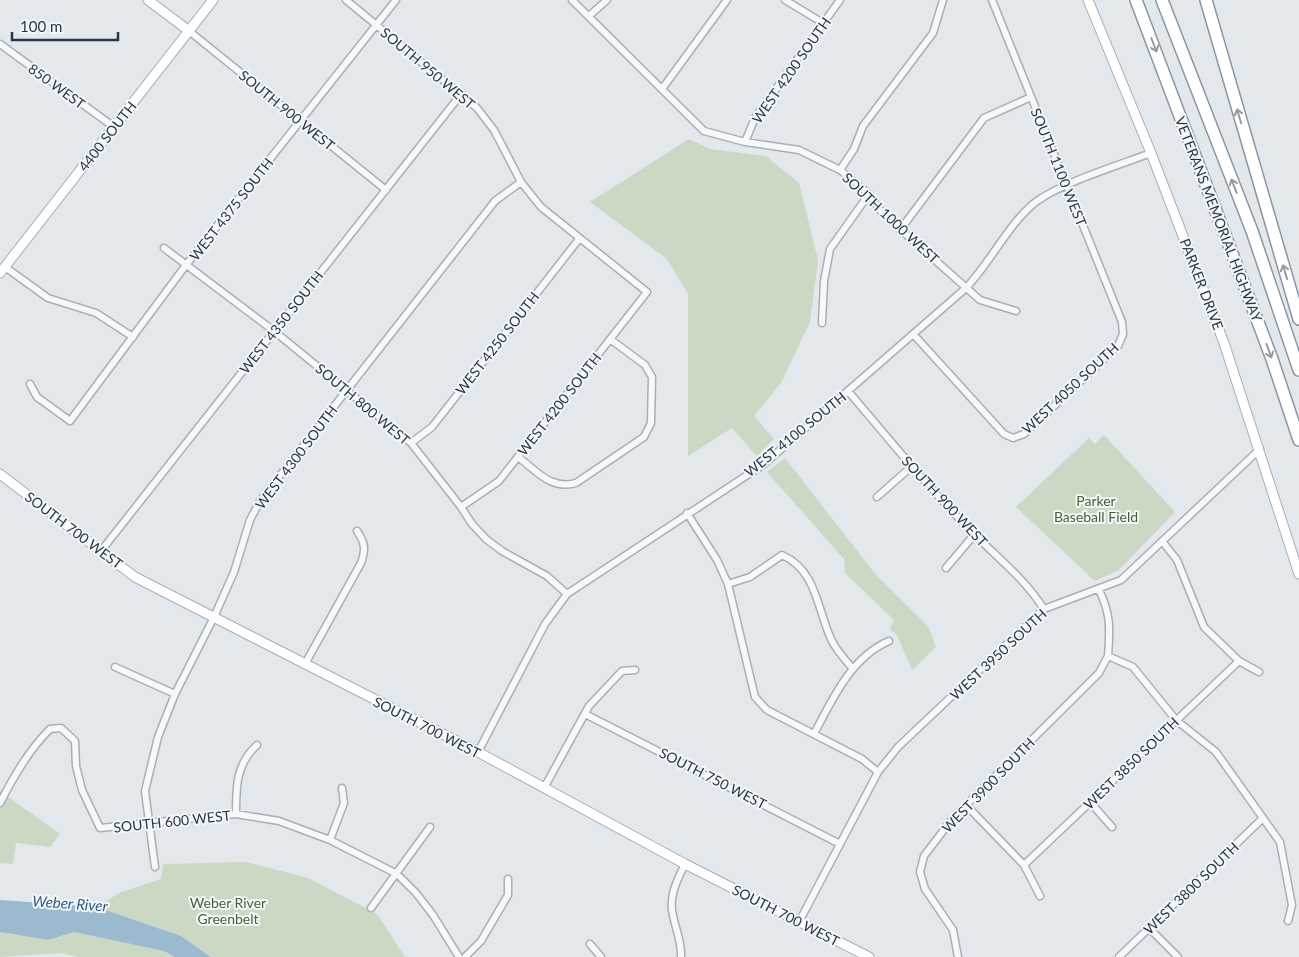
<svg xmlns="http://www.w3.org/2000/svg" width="1299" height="957" font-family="Lato,sans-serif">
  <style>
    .green { fill: #cbd8c3 }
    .water { fill: #9bbad0 }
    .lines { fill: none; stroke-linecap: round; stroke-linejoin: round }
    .street-casing { stroke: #a7afb8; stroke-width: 9 }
    .secondary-casing { stroke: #a7afb8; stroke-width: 11 }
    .highway-casing { stroke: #8997a5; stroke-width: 14 }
    .street { stroke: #f7f8fa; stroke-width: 6 }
    .secondary { stroke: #fff; stroke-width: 9 }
    .highway { stroke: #fff; stroke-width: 11 }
    .oneway { stroke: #949ba3 }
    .labels { text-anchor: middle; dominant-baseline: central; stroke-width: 4; stroke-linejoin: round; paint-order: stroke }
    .street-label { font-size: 14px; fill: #283747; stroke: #f4f7f9 }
    .park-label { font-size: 14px; fill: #426534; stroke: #f4f7f9 }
    .water-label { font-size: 15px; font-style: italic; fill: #2d5b81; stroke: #f4f7f9 }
  </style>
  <rect width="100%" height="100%" fill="#e3e8ed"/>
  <!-- green -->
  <path class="green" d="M689,139L710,149L766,156L799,183L818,260L810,322L781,383L754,416L774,439L757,456L732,428L688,456V294L667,259L590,202Z
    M1104,435L1175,512L1119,570L1095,581L1016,507L1089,438L1095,444Z
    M785,458L876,575L928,626L936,647L912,670L897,635L890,629L894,620L845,573L844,559L767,472Z
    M0,791L60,834L50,847L16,843L13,864L0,863Z
    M246,862L308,878L377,914L405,957H211L181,936L97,907L119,893L161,879L163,864Z
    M0,932L48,940L74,932L164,951L175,957H79L61,953L0,957Z"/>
  <!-- water -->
  <path class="water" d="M0,900L97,907L181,936L211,957H175L164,951L74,932L48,940L0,932Z"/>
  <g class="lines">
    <!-- street casing -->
    <g class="street-casing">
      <path id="street" d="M346,0L477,108L494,130L521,182L541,207L647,292L499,481L461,507
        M572,0L704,131L745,142L799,150L840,170L869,194L883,214L980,300L1016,311
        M785,0L823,23
        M589,16L607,0
        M189,31L386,190
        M0,44L114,127
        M662,89L727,0
        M745,142L755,118L840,0
        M840,170L854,149L863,126L933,33L943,0
        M900,230L984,118L1031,97
        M164,248L274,331L411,443L461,507L472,524L486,539L502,551L547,576L567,594
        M5,267L48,298L96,313L133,337
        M822,323L824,281L830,249L869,194
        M914,335L1004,434L1013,438L1024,434L1118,346L1123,334L1122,322L992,0
        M30,384L37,397L70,421L186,265L396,0
        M848,391C889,439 929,489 974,534C1000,560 1023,577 1044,609
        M411,443L432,427L579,239
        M518,457C537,471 550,490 576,483L644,437L651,423L652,377L645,365L610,339
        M877,497L911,467
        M687,513L717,560L728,584L755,697L767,710L862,759L878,772
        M1162,541L1177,560L1204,627L1239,661L1259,672
        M101,551L462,93
        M946,568L974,535
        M728,584L750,577L782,555C818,571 817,611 832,641C837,651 846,661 853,669
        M1099,590C1111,614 1110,629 1108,656L1133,667L1176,720L1216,752L1280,842L1292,905L1288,921
        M305,664L361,563C366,549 365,543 357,531
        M115,667L175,694
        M585,714L840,844
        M814,734C832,700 851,657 889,641
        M478,752L545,624L567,594L764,464L966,288C990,263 1011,220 1037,201C1064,182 1119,165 1151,153
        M544,788L589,706L622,671L635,670
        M1090,802L1112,827
        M0,803C14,776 29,750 50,729L61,728L75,741L76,766L82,790L100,828L236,814L279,821L330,840L397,874L416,893L433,915L459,957
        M966,805L1024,865L1040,896
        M236,814C236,787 236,764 257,745
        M330,840L344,803L342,788
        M1024,865L1239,661
        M155,867L145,791L158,737L175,694L214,617L234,572L250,520L260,501L495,201L521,182
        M371,908L430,827
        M799,922L878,772L898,747L1044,609L1121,580L1260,449
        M1149,928L1178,957
        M590,944L601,957
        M465,957L481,941L508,895V879
        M681,957C682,940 674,926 672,910C670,894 678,878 685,864
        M958,957L953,930L925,889L920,872L924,856L953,818L1099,673L1108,656
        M1119,957L1263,818"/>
    </g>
    <!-- secondary casing -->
    <g class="secondary-casing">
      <path id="secondary" d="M148,0L189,31
        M1088,0L1151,153L1224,343L1299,574
        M0,273L213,0
        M0,474L135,577L478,752L685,864L869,957"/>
    </g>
    <!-- highway casing -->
    <g class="highway-casing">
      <path id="highway" d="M1136,0L1272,359L1299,440
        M1162,0L1252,231L1299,370
        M1206,0L1299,319"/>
    </g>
    <!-- street -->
    <use href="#street" class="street"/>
    <!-- secondary -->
    <use href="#secondary" class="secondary"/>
    <!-- highway -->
    <use href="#highway" class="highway"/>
  </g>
  <!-- one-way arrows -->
  <defs><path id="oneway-shaft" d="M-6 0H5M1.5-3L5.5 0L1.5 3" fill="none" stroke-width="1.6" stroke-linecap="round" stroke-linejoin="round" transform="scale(1.25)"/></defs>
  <g class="oneway">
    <use href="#oneway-shaft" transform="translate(1154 45) rotate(69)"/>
    <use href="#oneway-shaft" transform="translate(1239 116) rotate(-107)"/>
    <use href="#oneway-shaft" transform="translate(1234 186) rotate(-111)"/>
    <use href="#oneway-shaft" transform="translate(1285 272) rotate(-107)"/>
    <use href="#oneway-shaft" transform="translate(1269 351) rotate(70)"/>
  </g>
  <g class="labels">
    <!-- street labels -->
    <g class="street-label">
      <text transform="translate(428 68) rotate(40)">SOUTH 950 WEST</text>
      <text transform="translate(791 70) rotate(-55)">WEST 4200 SOUTH</text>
      <text transform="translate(57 86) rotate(36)">850 WEST</text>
      <text transform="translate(287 110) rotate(39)">SOUTH 900 WEST</text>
      <text transform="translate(107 136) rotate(-52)">4400 SOUTH</text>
      <text transform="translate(1059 167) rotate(68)">SOUTH 1100 WEST</text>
      <text transform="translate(231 209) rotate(-52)">WEST 4375 SOUTH</text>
      <text transform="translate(891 218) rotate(43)">SOUTH 1000 WEST</text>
      <text transform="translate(1219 219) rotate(69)">VETERANS MEMORIAL HIGHWAY</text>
      <text transform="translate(1202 284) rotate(69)">PARKER DRIVE</text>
      <text transform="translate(281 322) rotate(-52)">WEST 4350 SOUTH</text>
      <text transform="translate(497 343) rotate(-52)">WEST 4250 SOUTH</text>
      <text transform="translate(1070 388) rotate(-43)">WEST 4050 SOUTH</text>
      <text transform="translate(363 404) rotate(40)">SOUTH 800 WEST</text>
      <text transform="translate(559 404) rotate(-52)">WEST 4200 SOUTH</text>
      <text transform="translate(795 434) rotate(-39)">WEST 4100 SOUTH</text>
      <text transform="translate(296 457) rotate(-53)">WEST 4300 SOUTH</text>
      <text transform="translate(945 501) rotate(47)">SOUTH 900 WEST</text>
      <text transform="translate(74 530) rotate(37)">SOUTH 700 WEST</text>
      <text transform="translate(998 654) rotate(-43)">WEST 3950 SOUTH</text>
      <text transform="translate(427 727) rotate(27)">SOUTH 700 WEST</text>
      <text transform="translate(1131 763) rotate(-44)">WEST 3850 SOUTH</text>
      <text transform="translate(713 778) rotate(27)">SOUTH 750 WEST</text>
      <text transform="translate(988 785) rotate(-46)">WEST 3900 SOUTH</text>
      <text transform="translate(172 821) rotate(-6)">SOUTH 600 WEST</text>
      <text transform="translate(1191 888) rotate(-44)">WEST 3800 SOUTH</text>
      <text transform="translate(786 915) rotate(27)">SOUTH 700 WEST</text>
    </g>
    <!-- park labels -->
    <g class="park-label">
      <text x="1096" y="500">Parker<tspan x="1096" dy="16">Baseball Field</tspan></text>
      <text x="228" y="902">Weber River<tspan x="228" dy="16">Greenbelt</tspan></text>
    </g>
    <!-- water labels -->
    <g class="water-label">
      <text transform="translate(70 903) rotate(4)">Weber River</text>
    </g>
  </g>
  <!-- scale -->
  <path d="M12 32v8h106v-8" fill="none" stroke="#283747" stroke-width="2.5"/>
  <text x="20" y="32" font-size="15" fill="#283747" stroke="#f4f7f9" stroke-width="4" paint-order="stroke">100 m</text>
</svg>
